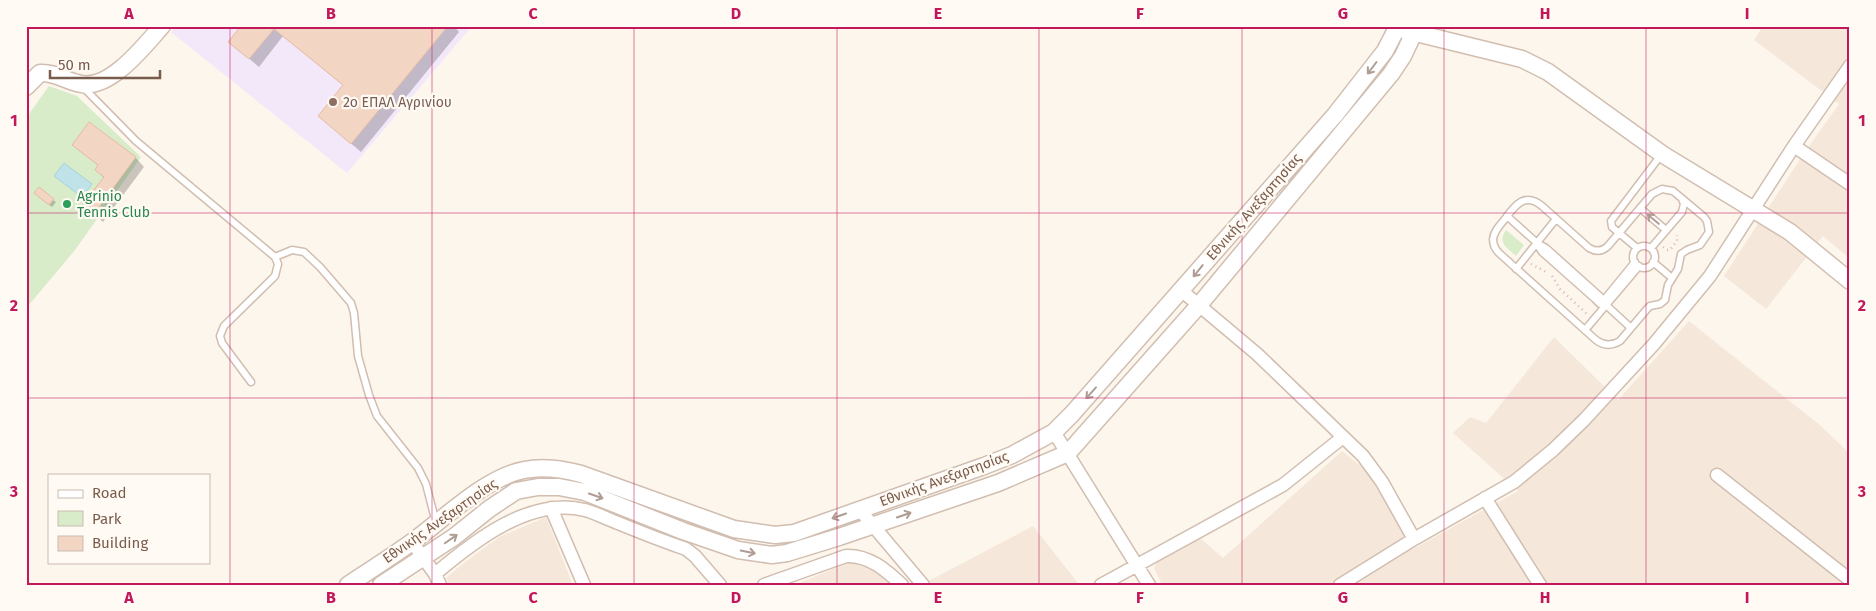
<svg xmlns="http://www.w3.org/2000/svg" width="1876" height="611" font-family="'Fira Sans',sans-serif">
  <style>
    .residential { fill: #f5e8da }
    .education { fill: #f3e8fa }
    .green { fill: #d8ecc9 }
    .water { fill: #bfe3e8; stroke: #a5d3da }
    .shadow { fill: #0003 }
    .building { fill: #f3d5c3; stroke: #e6bba3 }
    .lines { fill: none; stroke-linecap: round; stroke-linejoin: round }
    .service-casing { stroke: #d1beb0; stroke-width: 9 }
    .minor-casing { stroke: #d1beb0; stroke-width: 15 }
    .tertiary-casing { stroke: #d1beb0; stroke-width: 19 }
    .path { stroke: #d9b8a5; stroke-width: 2.5; stroke-dasharray: 1 4; stroke-linecap: butt }
    .service { stroke: #fff; stroke-width: 6 }
    .minor { stroke: #fff; stroke-width: 12 }
    .tertiary { stroke: #fff; stroke-width: 16 }
    .oneway { stroke: #af9d94 }
    .grid { fill: none; stroke: #c2185b; stroke-width: 1; stroke-opacity: 0.55 }
    .education-dot { fill: #8d6e63; stroke: #fffaf3; stroke-width: 2 }
    .leisure-dot { fill: #2e9e5b; stroke: #fffaf3; stroke-width: 2 }
    .labels { text-anchor: middle; dominant-baseline: central; stroke-width: 4.5; stroke-linejoin: round; paint-order: stroke }
    .education-label { font-size: 14px; fill: #785e54; stroke: #fffaf3; text-anchor: start }
    .leisure-label { font-size: 14px; fill: #27864d; stroke: #fffaf3; text-anchor: start }
    .street-label { font-size: 14px; fill: #7a5c4d; stroke: #fffaf3 }
    .neatline { fill: none; stroke: #c2185b; stroke-width: 2 }
    .grid-label { font-size: 16px; text-anchor: middle; font-weight: bold; fill: #c2185b }
  </style>
  <rect width="100%" height="100%" fill="#fdf6ec"/>
  <!-- residential -->
  <path class="residential" d="M1763,26H1850V259L1823,236L1766,309L1724,276L1802,156L1839,104L1754,40Z
    M1689,321L1821,426L1850,454V585H1162L1154,568L1159,558L1198,536L1223,558L1342,451L1367,471L1392,509L1413,549L1518,491L1453,433L1470,417L1486,423L1554,337L1618,400Z
    M546,517L573,585H449L446,578L461,565L499,537Z
    M1033,526L1078,583L1075,585H921Z
    M859,558L895,585H795Z"/>
  <!-- education -->
  <path class="education" d="M176,26H472L347,173L171,32Z"/>
  <!-- green -->
  <path class="green" d="M49,86L77,96L141,157L75,250L28,306L26,305V118Z
    M1506,230L1524,245L1516,256C1507,248 1497,242 1506,230Z"/>
  <!-- water -->
  <path class="water" d="M64,163L92,184L82,197L54,176Z"/>
  <!-- shadow -->
  <path class="shadow" d="M243,26H454L459,32L361,152L319,116L344,86L283,36L259,67L239,50Z
    M89,124L136,158L144,167L103,222L84,205L104,178L96,170L99,166L73,145Z
    M38,196L53,200L56,202L52,207Z"/>
  <!-- building -->
  <path class="building" d="M241,26H448L351,144L318,116L343,85L274,29L249,59L228,42Z
    M89,122L136,157L94,214L82,205L104,177L95,170L98,165L72,145Z
    M39,187L54,199L49,205L34,193Z"/>
  <g class="lines">
    <!-- service casing -->
    <g class="service-casing">
      <path id="service" d="M83,87L136,141L275,257L278,264L275,276L224,326L220,336L222,343L251,382
        M1662,189L1673,191L1704,217L1707,221L1709,232L1700,245L1687,250L1681,254L1678,269L1668,285L1665,300L1660,304L1650,306L1647,309L1620,341C1612,346 1604,346 1596,340L1499,253C1495,249 1493,245 1493,239C1494,231 1500,225 1505,219C1515,205 1525,192 1542,206L1589,248C1596,252 1602,252 1608,246L1652,194Z
        M1640,208L1666,230
        M1507,216L1537,243L1546,248L1604,300L1606,305
        M1537,244L1542,252L1595,299L1600,304L1606,305L1631,328
        M1633 257a11 11 0 1 1 22 0a11 11 0 1 1-22 0Z
        M1637,248L1612,227L1611,221L1661,155
        M1651,248L1682,212L1684,204L1682,199
        M275,257L292,250L304,252L320,267L351,303L354,313L358,356L369,395L377,416L418,468L426,484L436,523
        M1653,262L1672,278
        M1516,269L1556,219
        M1604,300L1635,262
        M1585,330L1639,266"/>
    </g>
    <!-- minor casing -->
    <g class="minor-casing">
      <path id="minor" d="M1794,146L1850,184
        M1182,291L1257,354L1363,456L1382,482L1414,539
        M1054,432L1149,585
        M1717,475L1850,580
        M1485,498L1540,585
        M551,508L584,585
        M859,509L923,585
        M412,542L435,574L440,585
        M435,574C474,541 531,496 585,510C596,513 607,519 618,523C640,532 663,541 686,549L695,556L720,585
        M764,585L846,556C869,555 886,570 902,585
        M1101,585L1283,485L1343,437
        M1340,585L1414,539L1514,482L1553,450L1584,420L1654,344L1710,276L1794,146L1850,66"/>
    </g>
    <!-- tertiary casing -->
    <g class="tertiary-casing">
      <path id="tertiary" d="M1404,30L1522,59L1548,72L1662,154L1790,232L1850,281
        M26,87L40,73C56,72 67,82 82,84C111,89 144,46 162,26
        M348,585C369,571 391,557 412,542C444,519 486,477 524,470C544,466 562,469 581,474L734,529L775,535L794,533L984,466L1012,455L1054,432L1072,414L1335,115L1385,51L1398,26
        M381,585L454,537L489,509L516,491L538,487H559L585,492L683,531L738,550L772,555L787,553L839,537L998,483L1068,453L1200,304L1391,74L1403,56L1417,26"/>
    </g>
    <!-- path -->
    <path class="path" d="M1663,247L1667,250H1670L1677,241V235
      M1531,264L1548,273
      M1552,276L1560,289L1587,314"/>
    <!-- service -->
    <use href="#service" class="service"/>
    <!-- minor -->
    <use href="#minor" class="minor"/>
    <!-- tertiary -->
    <use href="#tertiary" class="tertiary"/>
  </g>
  <!-- one-way arrows -->
  <defs><path id="oneway-shaft" d="M-6 0H5M1.5-3L5.5 0L1.5 3" fill="none" stroke-width="1.6" stroke-linecap="round" stroke-linejoin="round" transform="scale(1.25)"/></defs>
  <g class="oneway">
    <use href="#oneway-shaft" transform="translate(1372 68) rotate(127)"/>
    <use href="#oneway-shaft" transform="translate(1653 219) rotate(-140)"/>
    <use href="#oneway-shaft" transform="translate(1198 271) rotate(129)"/>
    <use href="#oneway-shaft" transform="translate(1091 393) rotate(132)"/>
    <use href="#oneway-shaft" transform="translate(596 496) rotate(19)"/>
    <use href="#oneway-shaft" transform="translate(904 515) rotate(-19)"/>
    <use href="#oneway-shaft" transform="translate(839 516) rotate(161)"/>
    <use href="#oneway-shaft" transform="translate(451 539) rotate(-35)"/>
    <use href="#oneway-shaft" transform="translate(748 552) rotate(12)"/>
  </g>
  <!-- grid -->
  <path class="grid" d="M230,26V585M432,26V585M634,26V585M837,26V585M1039,26V585M1242,26V585M1444,26V585M1646,26V585M26,213H1850M26,398H1850"/>
  <!-- markers -->
  <circle class="education-dot" cx="333" cy="102" r="5"/>
  <circle class="leisure-dot" cx="67" cy="204" r="5"/>
  <g class="labels">
    <!-- education labels -->
    <g class="education-label">
      <text x="343" y="102">2ο ΕΠΑΛ Αγρινίου</text>
    </g>
    <!-- leisure labels -->
    <g class="leisure-label">
      <text x="77" y="196">Agrinio<tspan x="77" dy="16">Tennis Club</tspan></text>
    </g>
    <!-- street labels -->
    <g class="street-label">
      <text transform="translate(1254 207) rotate(-49)">Εθνικής Ανεξαρτησίας</text>
      <text transform="translate(944 479) rotate(-20)">Εθνικής Ανεξαρτησίας</text>
      <text transform="translate(440 521) rotate(-35)">Εθνικής Ανεξαρτησίας</text>
    </g>
  </g>
  <!-- border -->
  <rect width="1876" height="611" fill="none" stroke="#fffaf3" stroke-width="55"/>
  <!-- legend -->
  <rect x="48" y="474" width="162" height="90" fill="#fffaf3" stroke="#cabbb1"/>
  <rect x="58" y="490" width="25" height="8" fill="#ffffff" stroke="#cabbb1"/>
  <text x="92" y="498" font-size="15" fill="#7a5c4d">Road</text>
  <rect x="58" y="511" width="25" height="15" fill="#d8ecc9" stroke="#cabbb1"/>
  <text x="92" y="524" font-size="15" fill="#7a5c4d">Park</text>
  <rect x="58" y="536" width="25" height="15" fill="#f3d5c3" stroke="#cabbb1"/>
  <text x="92" y="548" font-size="15" fill="#7a5c4d">Building</text>
  <!-- scale -->
  <path d="M50 70v8h110v-8" fill="none" stroke="#7a5c4d" stroke-width="2.5"/>
  <text x="58" y="70" font-size="15" fill="#7a5c4d" stroke="#fffaf3" stroke-width="4" paint-order="stroke">50 m</text>
  <rect x="28" y="28" width="1820" height="556" class="neatline"/>
  <g class="grid-label">
    <text x="129" y="19">A</text>
    <text x="331" y="19">B</text>
    <text x="533" y="19">C</text>
    <text x="736" y="19">D</text>
    <text x="938" y="19">E</text>
    <text x="1140" y="19">F</text>
    <text x="1343" y="19">G</text>
    <text x="1545" y="19">H</text>
    <text x="1747" y="19">I</text>
    <text x="14" y="126">1</text>
    <text x="1862" y="126">1</text>
    <text x="14" y="311">2</text>
    <text x="1862" y="311">2</text>
    <text x="14" y="497">3</text>
    <text x="1862" y="497">3</text>
    <text x="129" y="603">A</text>
    <text x="331" y="603">B</text>
    <text x="533" y="603">C</text>
    <text x="736" y="603">D</text>
    <text x="938" y="603">E</text>
    <text x="1140" y="603">F</text>
    <text x="1343" y="603">G</text>
    <text x="1545" y="603">H</text>
    <text x="1747" y="603">I</text>
  </g>
</svg>
